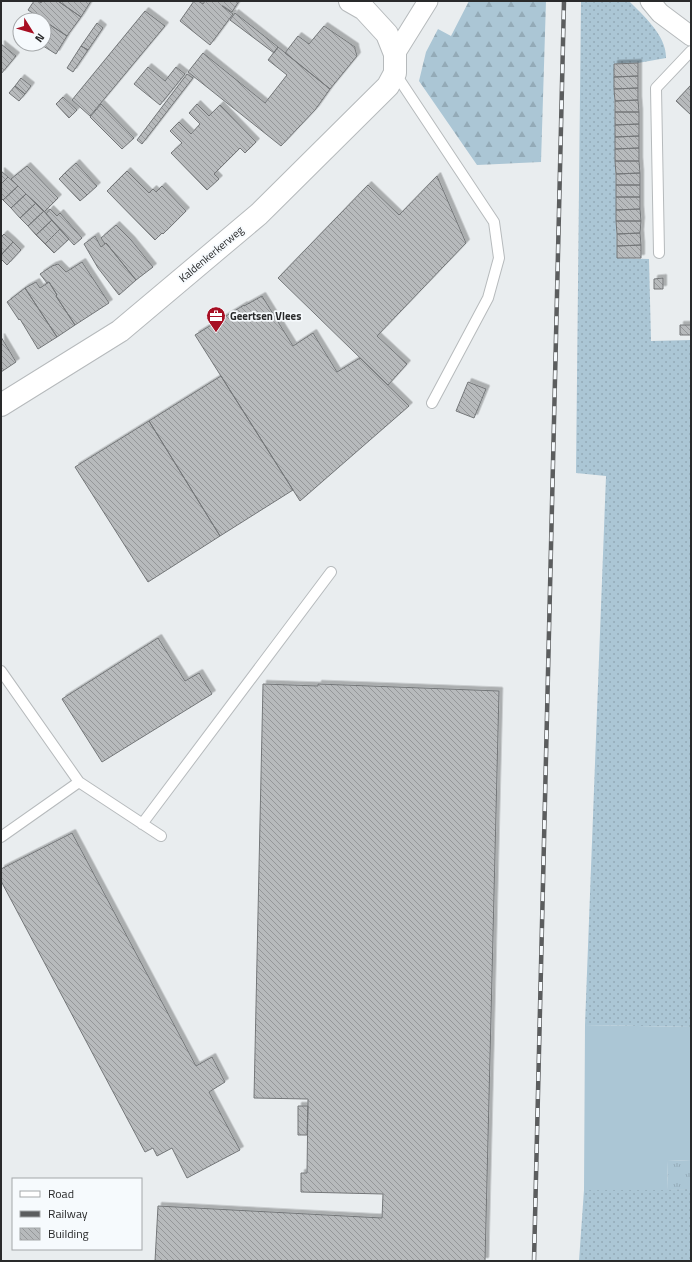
<svg xmlns="http://www.w3.org/2000/svg" width="692" height="1262" font-family="'Titillium Web',sans-serif">
  <style>
    .grass { fill: url(#grass-dots) }
    .forest { fill: url(#forest-firs) }
    .park { fill: url(#park-tufts) }
    .garden { fill: #abc6d5 }
    .building { fill: url(#building-back-hatch); stroke: #747779; filter: url(#shadow) }
    .lines { fill: none; stroke-linecap: round; stroke-linejoin: round }
    .service-casing { stroke: #b6babc; stroke-width: 12 }
    .minor-casing { stroke: #b6babc; stroke-width: 21 }
    .tertiary-casing { stroke: #b6babc; stroke-width: 24 }
    .service { stroke: #fff; stroke-width: 10 }
    .minor { stroke: #fff; stroke-width: 19 }
    .tertiary { stroke: #fff; stroke-width: 22 }
    .rail-casing { stroke: #5b5d5e; stroke-width: 4.5 }
    .rail { stroke: #f6fafd; stroke-width: 3; stroke-dasharray: 9; stroke-linecap: butt }
    .labels { text-anchor: middle; dominant-baseline: central; stroke-width: 3.5; stroke-linejoin: round; paint-order: stroke }
    .street-label { font-size: 11px; fill: #292a2b; stroke: #f6fafd }
    .poi-label { font-size: 11px; font-weight: bold; fill: #292a2b; stroke: #f6fafd; text-anchor: start }
  </style>
  <defs>
    <pattern id="grass-dots" width="8" height="8" patternUnits="userSpaceOnUse"><rect width="8" height="8" fill="#abc6d5"/><path d="M2 2h.1M6 6h.1" fill="none" stroke="#93aab7" stroke-width="1.8" stroke-linecap="round"/></pattern>
    <pattern id="forest-firs" width="22" height="20" patternUnits="userSpaceOnUse"><rect width="22" height="20" fill="#abc6d5"/><path d="M5 1l3.5 6h-7zM16 11l3.5 6h-7z" fill="#93aab7"/></pattern>
    <pattern id="park-tufts" width="24" height="20" patternUnits="userSpaceOnUse"><rect width="24" height="20" fill="#abc6d5"/><path d="M3 7l-1-3M5 7V3M7 7l1-3M15 17l-1-3M17 17v-4M19 17l1-3" fill="none" stroke="#93aab7"/></pattern>
    <pattern id="building-back-hatch" width="6" height="6" patternUnits="userSpaceOnUse"><rect width="6" height="6" fill="#b7babc"/><path d="M-1 5l2 2M0 0l6 6M5-1l2 2" fill="none" stroke="#959799"/></pattern>
    <filter id="shadow"><feDropShadow dx="3.5" dy="-3.5" stdDeviation="0" flood-color="#0004"/></filter>
  </defs>
  <rect width="100%" height="100%" fill="#e9edef"/>
  <!-- grass -->
  <path class="grass" d="M581,1H629C643,15 667,36 666,58L638,63L614,64L617,258L649,259L651,341L691,340V1027L585,1025L606,476L576,473Z
    M691,1189V1261H579L584,1190Z"/>
  <!-- forest -->
  <path class="forest" d="M469,1H546L541,162L477,165L419,81L426,52L438,29L451,36Z"/>
  <!-- park -->
  <path class="park" d="M691,1160V1189L667,1190L668,1161Z"/>
  <!-- garden -->
  <path class="garden" d="M585,1025L691,1027V1160L668,1161L667,1190H584Z"/>
  <!-- building -->
  <path class="building" d="M34,1H38L41,3L42,1H58L81,17L67,36L28,10Z
    M58,1H91L81,17Z
    M194,1H198L203,4L205,1H239L232,12L223,6H222L233,14L210,45L180,21Z
    M145,11L165,26L90,116L72,100Z
    M33,13L43,20H29Z
    M235,13L278,47L274,53L230,20Z
    M44,21L67,36L56,54L40,44H44Z
    M97,23L103,28L88,50L81,46Z
    M324,26L355,47V49L357,56L330,89L285,53L298,36L309,44Z
    M1,44L16,56L1,74Z
    M81,46L88,50L73,72L67,68Z
    M278,47L330,89L315,110L281,146L188,72L203,53L265,103L287,75L268,60Z
    M638,63V76L614,77V64Z
    M148,67L165,81L176,67L185,74L160,105L134,84Z
    M187,74L193,78L142,144L137,140Z
    M638,76V88L614,89V77Z
    M21,78L31,86L25,94L15,86Z
    M691,85V115L676,101Z
    M15,86L25,94L19,101L9,93Z
    M638,88V100L615,101L614,89Z
    M63,97L77,110L69,118L56,104Z
    M638,100L639,112H615V101Z
    M101,104L134,138L122,149L90,117Z
    M197,104L209,116L220,105L256,142L245,153L240,148L214,174L219,179L207,190L171,153L182,143L170,131L179,122L191,134L200,124L189,113Z
    M615,112H639V124L615,125Z
    M639,124V136L615,137V125Z
    M639,136V148L615,149V137Z
    M639,148V161H615V149Z
    M615,161H639L640,173L616,174Z
    M76,163L97,186L87,195L65,173Z
    M27,166L58,198L44,212L11,179Z
    M1,171L8,177L1,184Z
    M127,171L149,193L153,189L156,192L162,186L186,211L163,234L162,233L155,240L107,191Z
    M65,173L87,195L80,201L59,179Z
    M640,173V185H616V174Z
    M437,176L466,243L377,336L407,364L388,385L278,278L368,185L399,215Z
    M8,177L18,186L3,200L1,198V184Z
    M616,185H640V197H616Z
    M18,186L26,194L11,208L3,200Z
    M26,194L36,203L20,218L11,208Z
    M616,197H640V209L616,210Z
    M36,203L44,211L28,226L20,218Z
    M50,209L57,216L60,213L82,238L74,245L46,214Z
    M640,209L641,221H616V210Z
    M44,211L52,220L36,235L28,226Z
    M52,220L60,229L45,244L36,235Z
    M616,221H641L640,233L617,234Z
    M116,225L131,240L153,267L136,280L106,243L105,244L101,238Z
    M60,229L69,239L54,253L45,244Z
    M640,233L641,245L617,246V234Z
    M4,234L13,242L1,255V237Z
    M95,236L101,247L106,243L136,280L119,295L98,268L84,244Z
    M13,242L21,250L7,265L1,259V255Z
    M641,245V258H617V246Z
    M82,262L109,303L75,325L56,296L57,295L49,282L47,283L40,274L52,266L58,264L66,272Z
    M663,278V289H654V279Z
    M36,282L40,288L49,282L57,295L56,296L75,325L57,337L25,288Z
    M25,288L57,337L38,349L20,319L19,320L7,302Z
    M262,296L293,346L313,333L337,372L360,358L409,406L300,501L195,335L244,305V306Z
    M680,325H691V335H680Z
    M1,337L16,362L1,372Z
    M221,376L293,490L220,536L149,421Z
    M468,382L486,389L474,418L456,411Z
    M149,421L220,536L148,582L75,467Z
    M158,638L185,681L199,673L212,694L102,762L62,699Z
    M263,684L318,686V684L499,691L485,1261H155L158,1206L382,1218L383,1194L301,1192V1173H307L308,1099L254,1098Z
    M72,833L196,1066L212,1057L225,1082L209,1092L240,1150L187,1178L172,1148L157,1156L153,1148L145,1152L1,881V869Z
    M298,1106H308L307,1135H298Z"/>
  <g class="lines">
    <!-- service casing -->
    <g class="service-casing">
      <path id="service" d="M395,73L494,222L499,258L488,298L432,403
        M659,253L656,88L691,51
        M1,671L79,782L161,836
        M142,824L331,572
        M1,837L79,782"/>
    </g>
    <!-- minor casing -->
    <g class="minor-casing">
      <path id="minor" d="M650,1L660,13L691,36
        M395,54L428,1"/>
    </g>
    <!-- tertiary casing -->
    <g class="tertiary-casing">
      <path id="tertiary" d="M1,405L120,331L259,214L388,86L395,73V54L387,34L364,9L350,1"/>
    </g>
    <!-- service -->
    <use href="#service" class="service"/>
    <!-- minor -->
    <use href="#minor" class="minor"/>
    <!-- tertiary -->
    <use href="#tertiary" class="tertiary"/>
    <!-- rail casing -->
    <g class="rail-casing">
      <path id="rail" d="M534,1261L564,1"/>
    </g>
    <!-- rail -->
    <use href="#rail" class="rail"/>
  </g>
  <!-- icons -->
  <defs>
    <g id="office-pin" transform="scale(1)"><path d="M0 17L-7.5 6A9.5 9.5 0 1 1 7.5 6Z" fill="#a70f23" stroke="#f6fafd"/><path d="M-6-3h4V-5.5h4V-3h4V5H-6ZM-1-4.5V-3h2v-1.5ZM-6 0V1H6V0Z" fill="#fff"/></g>
  </defs>
  <g fill-rule="evenodd">
    <use href="#office-pin" x="216" y="316"/>
  </g>
  <g class="labels">
    <!-- street labels -->
    <g class="street-label">
      <text transform="translate(211 254) rotate(-40)">Kaldenkerkerweg</text>
    </g>
    <!-- poi labels -->
    <g class="poi-label">
      <text x="230" y="316">Geertsen Vlees</text>
    </g>
  </g>
  <!-- border -->
  <rect width="692" height="1262" fill="none" stroke="#292a2b" stroke-width="4"/>
  <!-- legend -->
  <rect x="12" y="1178" width="130" height="72" fill="#f6fafd" stroke="#a4a7a9"/>
  <rect x="20" y="1191" width="20" height="6" fill="#ffffff" stroke="#a4a7a9"/>
  <text x="48" y="1198" font-size="12" fill="#292a2b">Road</text>
  <rect x="20" y="1211" width="20" height="6" fill="#5b5d5e" stroke="#a4a7a9"/>
  <text x="48" y="1218" font-size="12" fill="#292a2b">Railway</text>
  <rect x="20" y="1228" width="20" height="12" fill="url(#building-back-hatch)" stroke="#a4a7a9"/>
  <text x="48" y="1238" font-size="12" fill="#292a2b">Building</text>
  <!-- north arrow -->
  <g transform="translate(32 32) rotate(127)"><circle r="19" fill="#f6fafd" stroke="#a4a7a9"/>
  <path d="M0-3L7 15L0 10L-7 15Z" fill="#a70f23"/>
  <text y="-6" font-size="11" font-weight="bold" text-anchor="middle" fill="#292a2b">N</text>
  </g>
</svg>
